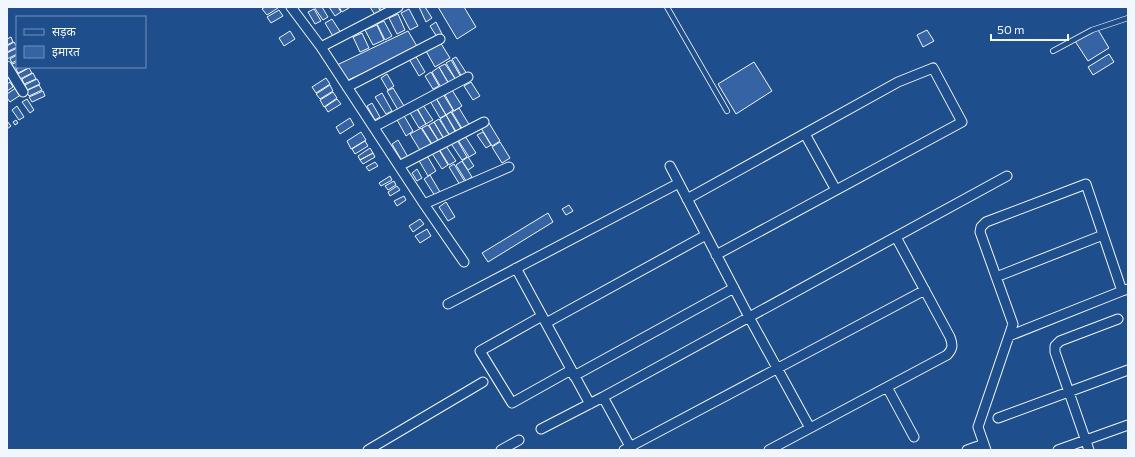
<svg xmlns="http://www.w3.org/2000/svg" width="1135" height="457" font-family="Commissioner,'Noto Sans Devanagari',sans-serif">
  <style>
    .building { fill: #3563a3; stroke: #f2f6ff }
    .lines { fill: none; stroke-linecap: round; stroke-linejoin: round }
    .lane-casing { stroke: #f2f6ff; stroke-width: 6 }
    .street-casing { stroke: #f2f6ff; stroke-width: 11 }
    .lane { stroke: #1f4e8c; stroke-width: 4.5 }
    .street { stroke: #1f4e8c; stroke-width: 9 }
  </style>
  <rect width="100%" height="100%" fill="#1f4e8c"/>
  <!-- building -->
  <path class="building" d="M265,7H278V8L267,15L262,9Z
    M314,7H322L328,17L323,20Z
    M329,7H338L341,12L335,16Z
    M339,7H349V8L342,12Z
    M370,7H378L381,12L375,15Z
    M379,7H387V8L382,11Z
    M419,7H425L432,18L426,22Z
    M438,7H464L476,27L457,39Z
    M314,9L321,21L315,24L308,12Z
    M409,9L418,26L410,30L401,13Z
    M279,10L283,16L271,23L267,17Z
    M398,14L405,30L397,34L389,18Z
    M332,19L341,33L334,38L325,23Z
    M384,21L392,36L385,40L377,24Z
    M436,22L442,34L437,37L430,26Z
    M377,25L384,40L373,45L365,30Z
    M1097,28L1109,48L1088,61L1075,41Z
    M927,30L934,41L923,47L917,35Z
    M290,31L295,39L284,46L279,38Z
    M408,31L418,48L346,81L337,65Z
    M362,33L369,48L360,52L353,37Z
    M11,37L13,42L7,45V39Z
    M14,42L17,47L7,52V46Z
    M440,42L450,58L435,67L426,51Z
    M17,48V54L7,59V53Z
    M1109,54L1114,62L1093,75L1088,67Z
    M17,55V60L12,63L10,59Z
    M415,55L425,72L419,76L409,59Z
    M456,57L467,74L462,77L452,59Z
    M451,60L461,77L456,80L446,63Z
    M17,62V67L12,70L10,65Z
    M754,62L772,91L736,114L718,84Z
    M445,64L456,80L449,84L439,67Z
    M20,67H28V68L18,73L16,69Z
    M439,67L449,84L442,89L432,72Z
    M29,68L32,73L18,80L16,75Z
    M431,72L439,86L433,89L425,76Z
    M33,73L36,79L24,84L22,79Z
    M387,74L394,86L388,90L381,78Z
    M326,78L330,84L316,93L312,87Z
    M37,79L40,84L27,90L25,85Z
    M10,82L13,87L7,91V84Z
    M471,82L480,96L473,100L464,86Z
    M39,85L42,90L29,96L26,91Z
    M330,85L333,91L320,99L316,94Z
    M17,87L22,94L10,102L7,98V94Z
    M393,88L404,106L398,110L387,91Z
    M452,90L462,106L454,111L445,95Z
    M43,91L45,96L32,102L29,97Z
    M333,92L337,98L324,107L320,100Z
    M382,93L392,111L386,114L375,97Z
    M443,94L453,110L446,115L436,98Z
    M436,98L446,115L440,118L430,101Z
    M27,99L34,110L30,113L22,102Z
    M337,99L341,104L328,112L325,107Z
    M372,103L380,117L375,120L367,106Z
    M423,105L433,120L426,124L417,108Z
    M17,106L24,117L19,120L12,110Z
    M459,108L470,126L463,130L452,112Z
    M417,109L426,124L419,128L410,113Z
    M451,112L462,130L457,133L446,115Z
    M403,114L413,131L406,136L396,118Z
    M446,115L456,133L450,136L440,119Z
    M350,118L354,125L340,134L336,127Z
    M439,119L450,136L444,139L434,122Z
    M16,120L18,123L15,125L13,122Z
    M7,121L11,126L7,129Z
    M434,122L444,139L439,142L429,125Z
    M489,123L500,141L492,146L481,128Z
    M428,125L438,140L432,144L422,128Z
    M421,128L432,145L421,152L410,134Z
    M361,132L366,140L351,149L347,141Z
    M483,132L491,145L486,148L477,135Z
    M465,136L476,153L469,157L458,140Z
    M456,138L467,157L462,160L450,142Z
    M398,140L408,157L402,161L392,144Z
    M365,141L368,146L355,154L352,149Z
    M500,142L510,158L502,163L492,147Z
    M446,146L456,161L449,165L439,149Z
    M370,148L373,153L360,160L358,156Z
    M438,148L448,165L442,169L431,152Z
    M373,153L375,157L363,164L360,160Z
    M426,154L436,171L428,176L418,159Z
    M468,157L474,166L468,170L462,161Z
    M462,161L472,177L466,181L456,165Z
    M375,162L378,166L369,171L366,167Z
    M454,164L465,182L460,185L449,167Z
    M417,169L422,178L417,181L412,173Z
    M430,175L440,192L435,196L424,179Z
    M390,176L392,180L381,186L379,183Z
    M394,181L396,185L388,190L385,186Z
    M397,186L400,190L390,196L388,192Z
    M404,196L406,200L397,206L394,201Z
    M446,202L455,217L448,221L439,207Z
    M569,205L573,211L566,215L562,209Z
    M548,213L553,222L488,262L482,253Z
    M420,219L424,224L413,232L409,226Z
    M427,229L431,236L420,243L415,236Z"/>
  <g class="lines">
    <!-- lane casing -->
    <g class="lane-casing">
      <path id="lane" d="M667,7L727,111
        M1053,51L1092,30L1128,18"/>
    </g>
    <!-- street casing -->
    <g class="street-casing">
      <path id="street" d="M291,7L321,47L424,204L464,262
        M321,47L398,7
        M7,66L23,92
        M347,87L440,39
        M374,127L468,77
        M805,134L836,190
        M399,166L484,122
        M670,166L749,317L810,428
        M687,199L898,82L933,68L962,122L716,255
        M424,204L509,167
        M516,268L590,404
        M996,277L1103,235
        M448,304L679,183
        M542,316L480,351L512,403L571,370
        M546,323L706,235
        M1009,336L1122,291
        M574,376L734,288
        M887,387L914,437
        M603,397L632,450
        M998,418L1128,370
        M541,429L603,397L1007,176
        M368,450L483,382
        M501,450L519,440
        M624,450L925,290
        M769,450L947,355C953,349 953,345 950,337L896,237
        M967,450L984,444
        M986,450L978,427L1013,324L980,232L981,227L986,222L1086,184L1122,291L1128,289
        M1058,450L1128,425
        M1089,450L1055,352V346L1060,341L1118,319"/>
    </g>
    <!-- lane -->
    <use href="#lane" class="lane"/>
    <!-- street -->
    <use href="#street" class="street"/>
  </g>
  <!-- border -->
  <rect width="1135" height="457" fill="none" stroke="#f2f6ff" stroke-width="16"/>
  <!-- legend -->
  <rect x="16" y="16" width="130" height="52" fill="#1f4e8c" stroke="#7391ba"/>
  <rect x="24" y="29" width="20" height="6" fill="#1f4e8c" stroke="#7391ba"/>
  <text x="52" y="36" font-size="12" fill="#f2f6ff">सड़क</text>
  <rect x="24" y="46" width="20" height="12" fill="#3563a3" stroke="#7391ba"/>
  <text x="52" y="56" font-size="12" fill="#f2f6ff">इमारत</text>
  <!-- scale -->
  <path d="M991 34v6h77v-6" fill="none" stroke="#f2f6ff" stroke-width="2"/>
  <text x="997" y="34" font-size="12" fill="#f2f6ff" stroke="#1f4e8c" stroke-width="3" paint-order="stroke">50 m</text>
</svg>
